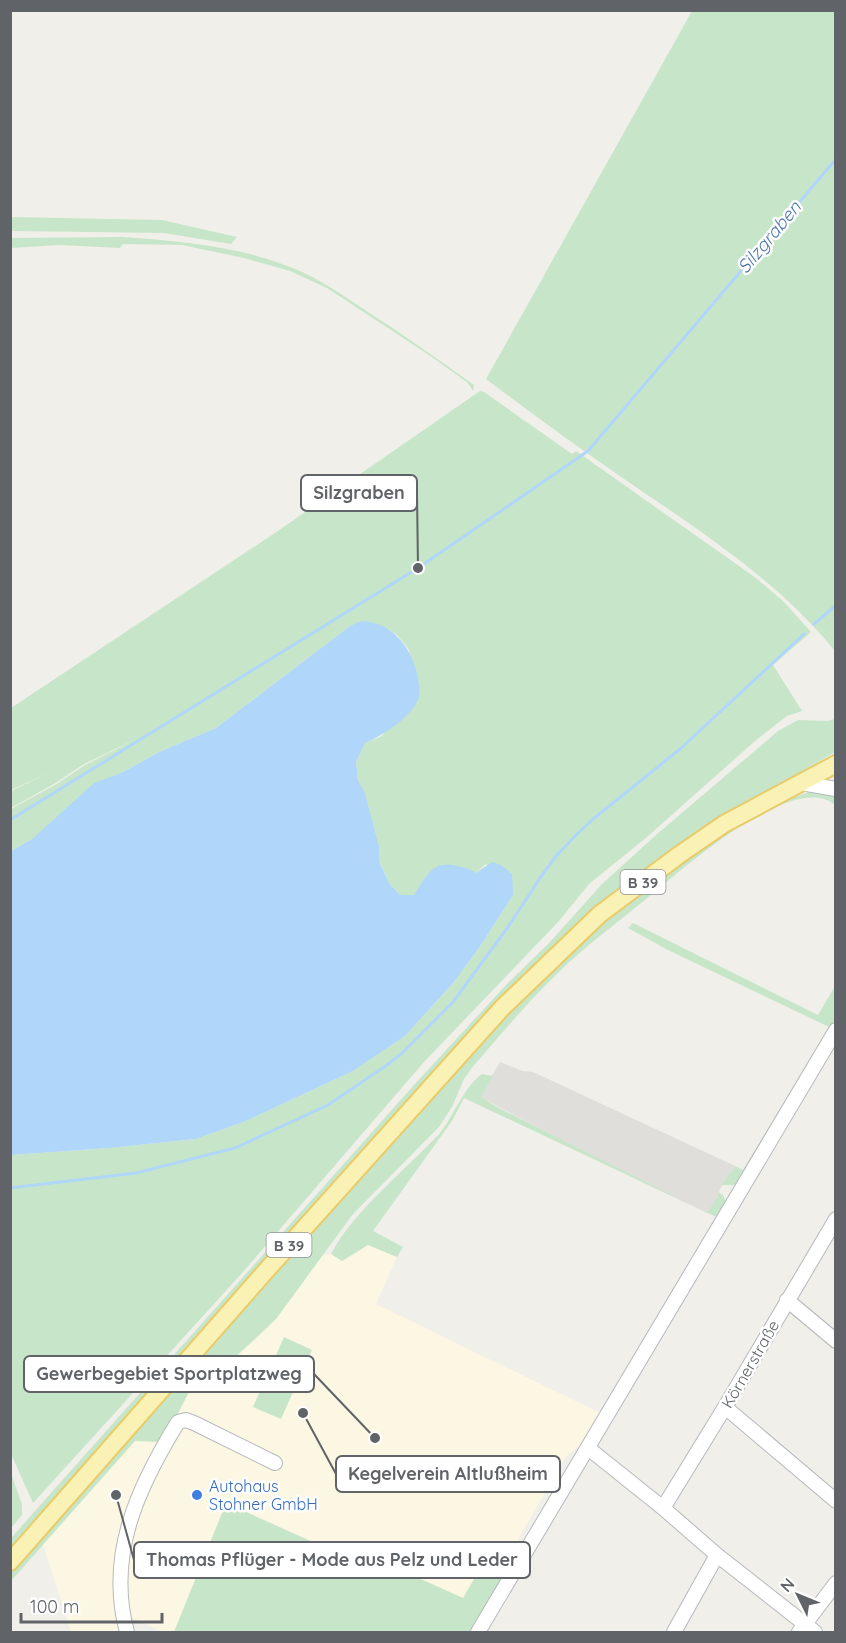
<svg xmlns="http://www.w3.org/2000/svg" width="846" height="1643" font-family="Quicksand,sans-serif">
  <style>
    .commercial { fill: #fcf7e2 }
    .industrial { fill: #dfdeda }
    .green { fill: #c7e6c9 }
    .water { fill: #b0d6f9 }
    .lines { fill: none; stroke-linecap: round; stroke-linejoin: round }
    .stream { stroke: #b0d6f9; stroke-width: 3 }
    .minor-casing { stroke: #b5b8bc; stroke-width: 16 }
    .major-casing { stroke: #e8cb6a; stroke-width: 20 }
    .minor { stroke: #fff; stroke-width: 14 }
    .major { stroke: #f9f2b4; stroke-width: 16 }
    .shop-dot { fill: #3f7fe0; stroke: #fff; stroke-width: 2 }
    .labels { text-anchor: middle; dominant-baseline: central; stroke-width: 5; stroke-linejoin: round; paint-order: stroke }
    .shield { fill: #fff; stroke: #909295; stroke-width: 1.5 }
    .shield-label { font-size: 15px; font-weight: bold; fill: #606367 }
    .street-label { font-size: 16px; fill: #606367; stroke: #fff }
    .shop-label { font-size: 16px; fill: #366cbe; stroke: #fff; text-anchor: start }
    .water-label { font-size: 18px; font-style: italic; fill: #4c76ab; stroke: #fff }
    .leader { fill: none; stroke: #606367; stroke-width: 2 }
    .callout-dot { fill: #606367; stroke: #fff; stroke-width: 2 }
    .callout { fill: #fff; stroke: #606367; stroke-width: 2 }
    .callout-label { font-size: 18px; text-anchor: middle; font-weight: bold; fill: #606367 }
  </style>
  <rect width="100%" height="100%" fill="#f0efe9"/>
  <!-- commercial -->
  <path class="commercial" d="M368,1245L397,1257L376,1304L600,1413L584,1443L566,1456L512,1550L508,1548L497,1556L490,1552L463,1598L370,1556L368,1560L346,1557L238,1508L235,1513L224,1508L174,1632H163L118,1611L122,1632H71L43,1544L135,1441L188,1394L191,1382L216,1361L229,1363L265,1331L291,1299L321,1256L331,1254L343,1261Z"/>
  <!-- industrial -->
  <path class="industrial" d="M500,1062L523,1071L533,1072L735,1166L720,1189L718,1196L708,1213L650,1186L480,1097Z"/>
  <!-- green -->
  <path class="green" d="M692,11H835V651C778,581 702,532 627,481C579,448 532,414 486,379Z
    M11,217L162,220L237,237L231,244L164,233L11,231Z
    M122,237C180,241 238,246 293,268C320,279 344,296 368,312C404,335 439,360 474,385L473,391L468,383L429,355L327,288L290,271L244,258L182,245L123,244L120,248L59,245L11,248V238Z
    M480,391L484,392L572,454L576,451L756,578L783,601L811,632L773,665L802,711L787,716L755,741L647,837L589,884L559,921L424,1062L243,1272L33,1503L11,1454V1155L109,1148L196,1139L246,1121L353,1071L405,1036L454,982L479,948L513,895L486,864L476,873L430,872L414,895H400L389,883L380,862L379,846L365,794L358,780L356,762L365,743L382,736L419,683L408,648L397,635L388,629L350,626L216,728L159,752L121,773L53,821L32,839L11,851V809L55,785L85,765L138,738L84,764L54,784L11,808V791L50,772L11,790V708L272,535Z
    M835,719V752L730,814L612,898L11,1551V1538L413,1086L506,985L550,942L602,884L656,835L778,731L798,720L827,721Z
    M815,790L835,793V805C793,770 684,868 652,894C619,922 584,946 554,977C524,1006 498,1038 471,1069L464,1079L452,1107L439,1127L353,1214L276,1319L229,1363L216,1361L191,1382L188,1394L175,1419L160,1442L135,1441L11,1581V1569L462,1057L603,918L708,841L771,805Z
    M633,923L818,1015L835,986V1020L738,1183L733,1185H722L735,1166L743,1170L829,1027L668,950L628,928Z
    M482,1074L493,1076L481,1097L497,1107L707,1213L718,1196V1192L723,1195L726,1202L716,1217L708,1213L464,1098L452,1121L373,1231L403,1247L397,1257L368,1245L342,1261L331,1254C353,1211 407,1169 440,1133C454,1115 464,1087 482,1074Z
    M284,1337L312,1350L281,1419L253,1407Z
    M11,1473L22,1505V1515L11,1528Z
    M224,1508L235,1513L237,1508L346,1557L349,1551L367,1560L369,1556L463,1598L490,1552L497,1556L508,1547L512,1550L509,1570L472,1632H174Z"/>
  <!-- water -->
  <path class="water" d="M361,621C391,622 410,645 417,673C419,681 421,693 418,700C410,718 382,736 365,743L356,762L358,780L365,793L379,846L380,863L389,883L400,895H414C425,879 431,861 453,865C462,867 468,868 476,873L492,862L501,865L512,874L513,895L479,948L454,982L405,1036L353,1071L246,1121L196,1139L109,1148L11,1155V851L32,839L94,783L121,773L159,752L216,728L350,626Z"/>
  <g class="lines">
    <!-- stream -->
    <path class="stream" d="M814,624L836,605
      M10,820L418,568L588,451L836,159
      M10,1188L136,1173L235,1148L328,1105L387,1065L402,1053L453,1002L508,927L542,875L556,856L577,834L592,820L680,749L804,634"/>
    <!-- minor casing -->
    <g class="minor-casing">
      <path id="minor" d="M801,783L836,789
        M787,1300L836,1341
        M725,1407L836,1501
        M588,1448L663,1508L717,1555L815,1632
        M663,1508L725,1407L836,1219
        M127,1632C106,1555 138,1487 178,1422L186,1420L194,1423L275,1463
        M478,1632L836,1030
        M674,1632L717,1555
        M799,1632L836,1583"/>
    </g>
    <!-- major casing -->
    <g class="major-casing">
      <path id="major" d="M10,1562L264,1273L502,1008L600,914L679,855L724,824L836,764"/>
    </g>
    <!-- minor -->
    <use href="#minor" class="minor"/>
    <!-- major -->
    <use href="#major" class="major"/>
  </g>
  <!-- markers -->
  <circle class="shop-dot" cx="197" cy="1495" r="6"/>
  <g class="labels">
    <!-- shield labels -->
    <g class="shield">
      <rect x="620.5" y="870" width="45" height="24" rx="4.5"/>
      <rect x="266.5" y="1233" width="45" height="24" rx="4.5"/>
    </g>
    <g class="shield-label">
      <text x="643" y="882">B 39</text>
      <text x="289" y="1245">B 39</text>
    </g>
    <!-- street labels -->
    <g class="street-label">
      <text transform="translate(750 1364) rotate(-60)">Körnerstraße</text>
    </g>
    <!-- shop labels -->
    <g class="shop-label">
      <text x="209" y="1486">Autohaus<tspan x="209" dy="18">Stohner GmbH</tspan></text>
    </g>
    <!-- water labels -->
    <g class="water-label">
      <text transform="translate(769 237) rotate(-50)">Silzgraben</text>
    </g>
  </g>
  <!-- callouts -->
  <path class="leader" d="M418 568L417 493M375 1438L314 1374M303 1413L336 1474M116 1495L134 1560"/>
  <g class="callout-dot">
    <circle cx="418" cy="568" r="6"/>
    <circle cx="375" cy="1438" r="6"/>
    <circle cx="303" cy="1413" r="6"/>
    <circle cx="116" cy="1495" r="6"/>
  </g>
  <g class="callout">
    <rect x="301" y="475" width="116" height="36" rx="6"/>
    <rect x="24" y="1356" width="290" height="36" rx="6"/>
    <rect x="336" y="1456" width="224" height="36" rx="6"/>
    <rect x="134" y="1542" width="396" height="36" rx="6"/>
  </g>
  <g class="callout-label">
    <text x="359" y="499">Silzgraben</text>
    <text x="169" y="1380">Gewerbegebiet Sportplatzweg</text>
    <text x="448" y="1480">Kegelverein Altlußheim</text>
    <text x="332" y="1566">Thomas Pflüger - Mode aus Pelz und Leder</text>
  </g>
  <!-- border -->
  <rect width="846" height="1643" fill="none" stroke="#606367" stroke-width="24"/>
  <!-- north arrow -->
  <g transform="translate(798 1595) rotate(313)" stroke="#ffffff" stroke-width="4.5" paint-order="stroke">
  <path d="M0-4.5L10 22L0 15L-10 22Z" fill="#606367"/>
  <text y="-9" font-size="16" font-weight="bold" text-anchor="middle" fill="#606367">N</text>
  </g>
  <!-- scale -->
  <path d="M21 1613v9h141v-9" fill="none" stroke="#606367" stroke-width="3"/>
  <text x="30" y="1613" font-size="18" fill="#606367" stroke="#ffffff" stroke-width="4.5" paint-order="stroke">100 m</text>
</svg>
